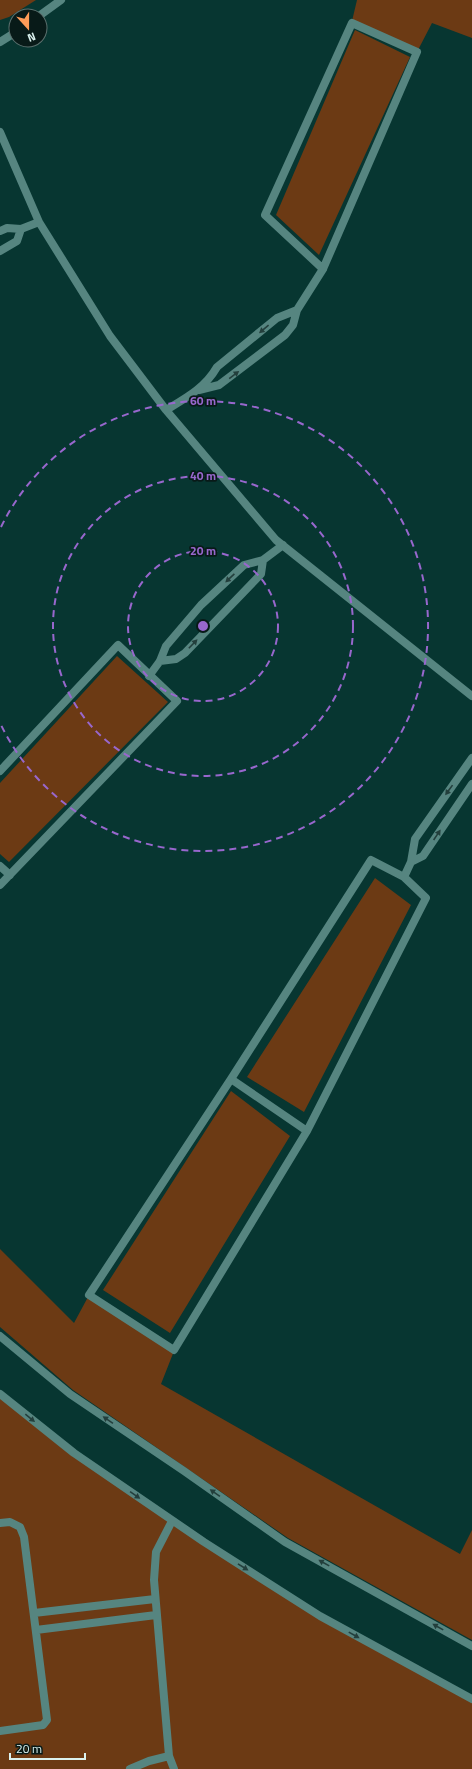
<svg xmlns="http://www.w3.org/2000/svg" width="472" height="1769" font-family="'Titillium Web',sans-serif">
  <style>
    .green { fill: #6c3a14 }
    .lines { fill: none; stroke-linecap: round; stroke-linejoin: round }
    .service { stroke: #568580; stroke-width: 8 }
    .minor { stroke: #568580; stroke-width: 8 }
    .oneway { fill: #233f3c }
    .ring { fill: none; stroke: #9867cd; stroke-width: 2; stroke-dasharray: 7 5 }
    .centre { fill: #9867cd; stroke: #081a18; stroke-width: 2 }
    .ring-label { font-size: 12px; text-anchor: middle; font-weight: bold; fill: #9867cd; stroke: #081a18; stroke-width: 3.5; stroke-linejoin: round; paint-order: stroke }
  </style>
  <rect width="100%" height="100%" fill="#073631"/>
  <!-- green -->
  <path class="green" d="M0,0H36L9,17L0,20Z
    M357,0H472V38L432,23L418,50L352,21Z
    M355,30L410,57L319,255L276,215Z
    M117,656L168,702L9,862L0,854V783Z
    M375,878L411,905L304,1112L247,1077Z
    M231,1091L290,1136L170,1333L103,1290Z
    M0,1249L74,1323L88,1297L174,1351L161,1384L460,1554L472,1530V1640L288,1538L73,1390L0,1327Z
    M0,1398L202,1544L472,1701V1769H0Z"/>
  <g class="lines">
    <!-- service -->
    <path class="service" d="M172,1521L156,1552L154,1580L169,1756L174,1769
      M0,1523L10,1522L20,1527L24,1537L47,1720L43,1725L0,1731
      M34,1613L155,1599
      M36,1630L156,1615
      M130,1769L149,1761L169,1756"/>
    <!-- minor -->
    <path class="minor" d="M39,16L61,0
      M0,42L16,32
      M0,132L39,222L110,336L166,410L276,540L472,696
      M0,231L7,228L21,229L39,222
      M0,251L17,241L21,229
      M199,390L219,385L285,335L293,325L297,310L323,269L417,52L352,23L265,215L323,269
      M166,410C186,398 205,388 217,367L277,318L297,310
      M160,661L176,659L185,653L261,574L263,560
      M149,676L160,661L166,646L201,605L244,565L263,560L283,545
      M0,771L118,645L177,701L0,885
      M371,860L404,877L426,898L307,1131L174,1350L89,1295L231,1079Z
      M411,862L423,856L472,784
      M0,866L10,875
      M404,877L411,862L415,839L472,758
      M231,1079L307,1131
      M0,1336L70,1394L184,1471L285,1542L472,1646
      M0,1394L74,1453L204,1542L320,1616L472,1699"/>
  </g>
  <!-- one-way arrows -->
  <defs><path id="oneway-solid" d="M-6-.8H1V-3.2L6.5 0L1 3.2V.8H-6Z"/></defs>
  <g class="oneway">
    <use href="#oneway-solid" transform="translate(264 329) rotate(140)"/>
    <use href="#oneway-solid" transform="translate(234 375) rotate(-37)"/>
    <use href="#oneway-solid" transform="translate(230 578) rotate(137)"/>
    <use href="#oneway-solid" transform="translate(193 644) rotate(-46)"/>
    <use href="#oneway-solid" transform="translate(449 790) rotate(126)"/>
    <use href="#oneway-solid" transform="translate(437 835) rotate(-56)"/>
    <use href="#oneway-solid" transform="translate(30 1418) rotate(39)"/>
    <use href="#oneway-solid" transform="translate(108 1420) rotate(-146)"/>
    <use href="#oneway-solid" transform="translate(215 1493) rotate(-145)"/>
    <use href="#oneway-solid" transform="translate(135 1495) rotate(35)"/>
    <use href="#oneway-solid" transform="translate(324 1563) rotate(-151)"/>
    <use href="#oneway-solid" transform="translate(243 1567) rotate(32)"/>
    <use href="#oneway-solid" transform="translate(438 1627) rotate(-151)"/>
    <use href="#oneway-solid" transform="translate(354 1635) rotate(29)"/>
  </g>
  <!-- distance rings -->
  <g class="ring">
    <circle cx="203" cy="626" r="75"/>
    <circle cx="203" cy="626" r="150"/>
    <path d="M1 527A225 225 0 1 1 1 725"/>
  </g>
  <circle cx="203" cy="626" r="6" class="centre"/>
  <g class="ring-label">
    <text x="203" y="405">60 m</text>
    <text x="203" y="480">40 m</text>
    <text x="203" y="555">20 m</text>
  </g>
  <!-- north arrow -->
  <g transform="translate(28 28) rotate(159)"><circle r="19" fill="#081a18" stroke="#5c706e"/>
  <path d="M0-3L7 15L0 10L-7 15Z" fill="#fe9c58"/>
  <text y="-6" font-size="11" font-weight="bold" text-anchor="middle" fill="#dbf2ef">N</text>
  </g>
  <!-- scale -->
  <path d="M10 1753v6h75v-6" fill="none" stroke="#dbf2ef" stroke-width="2"/>
  <text x="16" y="1753" font-size="12" fill="#dbf2ef" stroke="#081a18" stroke-width="3" paint-order="stroke">20 m</text>
</svg>
